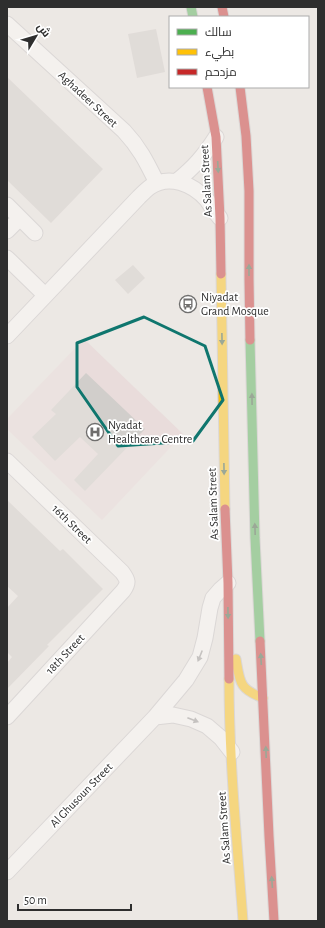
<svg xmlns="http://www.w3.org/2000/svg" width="325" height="928" font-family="'Alegreya Sans',Cairo,sans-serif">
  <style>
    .medical { fill: #e9dcdb }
    .building { fill: #d1cecb }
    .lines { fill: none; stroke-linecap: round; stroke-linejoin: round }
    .street-casing { stroke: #c5c4c5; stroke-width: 17 }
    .fast-casing { stroke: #c5c4c5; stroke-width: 11 }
    .slow-casing { stroke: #c5c4c5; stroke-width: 11 }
    .jam-casing { stroke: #c5c4c5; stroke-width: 11 }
    .street { stroke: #fcfcfb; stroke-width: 15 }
    .fast { stroke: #4caf50; stroke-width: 9 }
    .slow { stroke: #ffc107; stroke-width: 9 }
    .jam { stroke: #c62828; stroke-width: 9 }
    .oneway { fill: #385b3a }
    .oneway2 { fill: #959594 }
    .marked { fill: none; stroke: #0f766e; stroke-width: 3; stroke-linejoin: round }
    .labels { text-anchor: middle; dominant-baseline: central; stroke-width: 3.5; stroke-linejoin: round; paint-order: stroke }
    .street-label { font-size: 12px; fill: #2e2e2e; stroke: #fff }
    .poi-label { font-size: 12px; fill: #2e2e2e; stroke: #fff; text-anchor: start }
  </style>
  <rect width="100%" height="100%" fill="#ece8e4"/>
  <!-- medical -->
  <path class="medical" d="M84,339L183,434L102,520L7,429V419Z"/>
  <!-- building -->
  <path class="building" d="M156,29L165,72L137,78L128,34Z
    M7,77L103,169L51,223L7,180Z
    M133,265L145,278L128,294L115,280Z
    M86,373L145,429L85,491L74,480L98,454L80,437L55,461L32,437L56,414L51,410Z
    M7,500L60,551L63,549L103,589L47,645L49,646L7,689V663L12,657L7,652V608L18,596L7,586Z"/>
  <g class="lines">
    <!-- street casing -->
    <g class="street-casing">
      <path id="street" d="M7,24L124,131C140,148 147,163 157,183
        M177,181C194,167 204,156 216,137
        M7,205L35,233
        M7,231L20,218
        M7,258L45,295
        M7,336L139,197C142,194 146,190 150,187C169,174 193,184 207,200C211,206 215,212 220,218
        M7,461L122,572C128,580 129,583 123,591L7,717
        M155,717L173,715L191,719L207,726L221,738L232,752
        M7,872L155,717L186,680L200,657L205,638L210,608L213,598L220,590L228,583"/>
    </g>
    <!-- fast casing -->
    <g class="fast-casing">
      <path id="fast" d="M191,7L193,17
        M250,340L255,538L260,641"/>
    </g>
    <!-- slow casing -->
    <g class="slow-casing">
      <path id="slow" d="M221,274L225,509
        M236,659C240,682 239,689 263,698
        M229,679C229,760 237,841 243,921"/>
    </g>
    <!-- jam casing -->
    <g class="jam-casing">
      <path id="jam" d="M222,7L224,17
        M207,87L216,137L220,218L221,274
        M240,87L246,136L249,191V279L250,340
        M225,509L228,583L229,679
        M260,641L269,836L274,921"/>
    </g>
    <!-- street -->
    <use href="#street" class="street"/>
    <!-- fast -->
    <use href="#fast" class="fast"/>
    <!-- slow -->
    <use href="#slow" class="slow"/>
    <!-- jam -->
    <use href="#jam" class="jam"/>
  </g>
  <!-- one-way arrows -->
  <defs><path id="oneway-solid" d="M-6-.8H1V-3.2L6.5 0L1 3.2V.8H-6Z"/></defs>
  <g class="oneway">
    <use href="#oneway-solid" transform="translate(218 167) rotate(87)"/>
    <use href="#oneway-solid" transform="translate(249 270) rotate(-90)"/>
    <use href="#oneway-solid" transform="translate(222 339) rotate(89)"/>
    <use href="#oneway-solid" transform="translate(252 399) rotate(-91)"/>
    <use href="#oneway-solid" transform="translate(224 469) rotate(89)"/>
    <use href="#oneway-solid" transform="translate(255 529) rotate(-92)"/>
    <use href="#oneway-solid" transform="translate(228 613) rotate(89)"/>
    <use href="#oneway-solid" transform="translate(261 659) rotate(-93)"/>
    <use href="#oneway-solid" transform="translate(266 752) rotate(-92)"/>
    <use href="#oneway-solid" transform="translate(272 882) rotate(-94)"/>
  </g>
  <g class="oneway2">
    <use href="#oneway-solid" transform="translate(200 656) rotate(112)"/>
    <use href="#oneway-solid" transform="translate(193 720) rotate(21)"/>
  </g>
  <!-- marked area -->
  <path d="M0 0H325V928H0ZM144,317L205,346L223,400L193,441L118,446L77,387V343Z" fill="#ece8e4" fill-opacity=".55" fill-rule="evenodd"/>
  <path class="marked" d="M144,317L205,346L223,400L193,441L118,446L77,387V343Z"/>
  <!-- icons -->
  <defs>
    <g id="bus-ring" transform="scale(0.9)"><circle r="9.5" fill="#fff" stroke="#706f6e" stroke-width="1.5"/><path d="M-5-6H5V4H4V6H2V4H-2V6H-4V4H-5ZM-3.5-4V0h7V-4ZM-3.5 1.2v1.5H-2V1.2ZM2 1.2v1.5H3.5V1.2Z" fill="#706f6e"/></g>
    <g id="hospital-ring" transform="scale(0.9)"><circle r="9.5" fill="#fff" stroke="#706f6e" stroke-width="1.5"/><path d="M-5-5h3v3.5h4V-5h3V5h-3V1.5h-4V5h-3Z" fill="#706f6e"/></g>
  </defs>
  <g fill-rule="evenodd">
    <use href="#bus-ring" x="188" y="304"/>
    <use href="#hospital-ring" x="95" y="432"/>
  </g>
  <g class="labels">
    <!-- street labels -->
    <g class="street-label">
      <text transform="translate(88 99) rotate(43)">Aghadeer Street</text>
      <text transform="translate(206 181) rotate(-93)">As Salam Street</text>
      <text transform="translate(213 504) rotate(-92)">As Salam Street</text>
      <text transform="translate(72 524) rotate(44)">16th Street</text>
      <text transform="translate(65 654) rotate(-47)">18th Street</text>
      <text transform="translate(81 795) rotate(-46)">Al Ghusoun Street</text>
      <text transform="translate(224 828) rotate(-94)">As Salam Street</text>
    </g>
    <!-- poi labels -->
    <g class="poi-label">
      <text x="201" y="297">Niyadat<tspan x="201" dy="14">Grand Mosque</tspan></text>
      <text x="108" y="425">Nyadat<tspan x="108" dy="14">Healthcare Centre</tspan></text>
    </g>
  </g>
  <!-- border -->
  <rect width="325" height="928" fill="none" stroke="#2e2e2e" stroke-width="16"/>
  <!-- legend -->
  <rect x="169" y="16" width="140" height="72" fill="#ffffff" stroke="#ababab"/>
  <rect x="177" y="29" width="20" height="6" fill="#4caf50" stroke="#ababab"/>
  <text x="205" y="36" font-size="12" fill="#2e2e2e">سالك</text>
  <rect x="177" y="49" width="20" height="6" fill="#ffc107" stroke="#ababab"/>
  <text x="205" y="56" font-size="12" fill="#2e2e2e">بطيء</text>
  <rect x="177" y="69" width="20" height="6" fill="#c62828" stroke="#ababab"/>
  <text x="205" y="76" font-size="12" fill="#2e2e2e">مزدحم</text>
  <!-- north arrow -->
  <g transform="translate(36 36) rotate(52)" stroke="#ffffff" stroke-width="3" paint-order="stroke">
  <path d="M0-3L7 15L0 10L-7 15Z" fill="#2e2e2e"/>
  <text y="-6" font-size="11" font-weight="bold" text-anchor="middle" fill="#2e2e2e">ش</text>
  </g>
  <!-- scale -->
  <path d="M18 904v6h113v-6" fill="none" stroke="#2e2e2e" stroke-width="2"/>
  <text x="24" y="904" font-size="12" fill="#2e2e2e" stroke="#ffffff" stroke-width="3" paint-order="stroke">50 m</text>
</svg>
